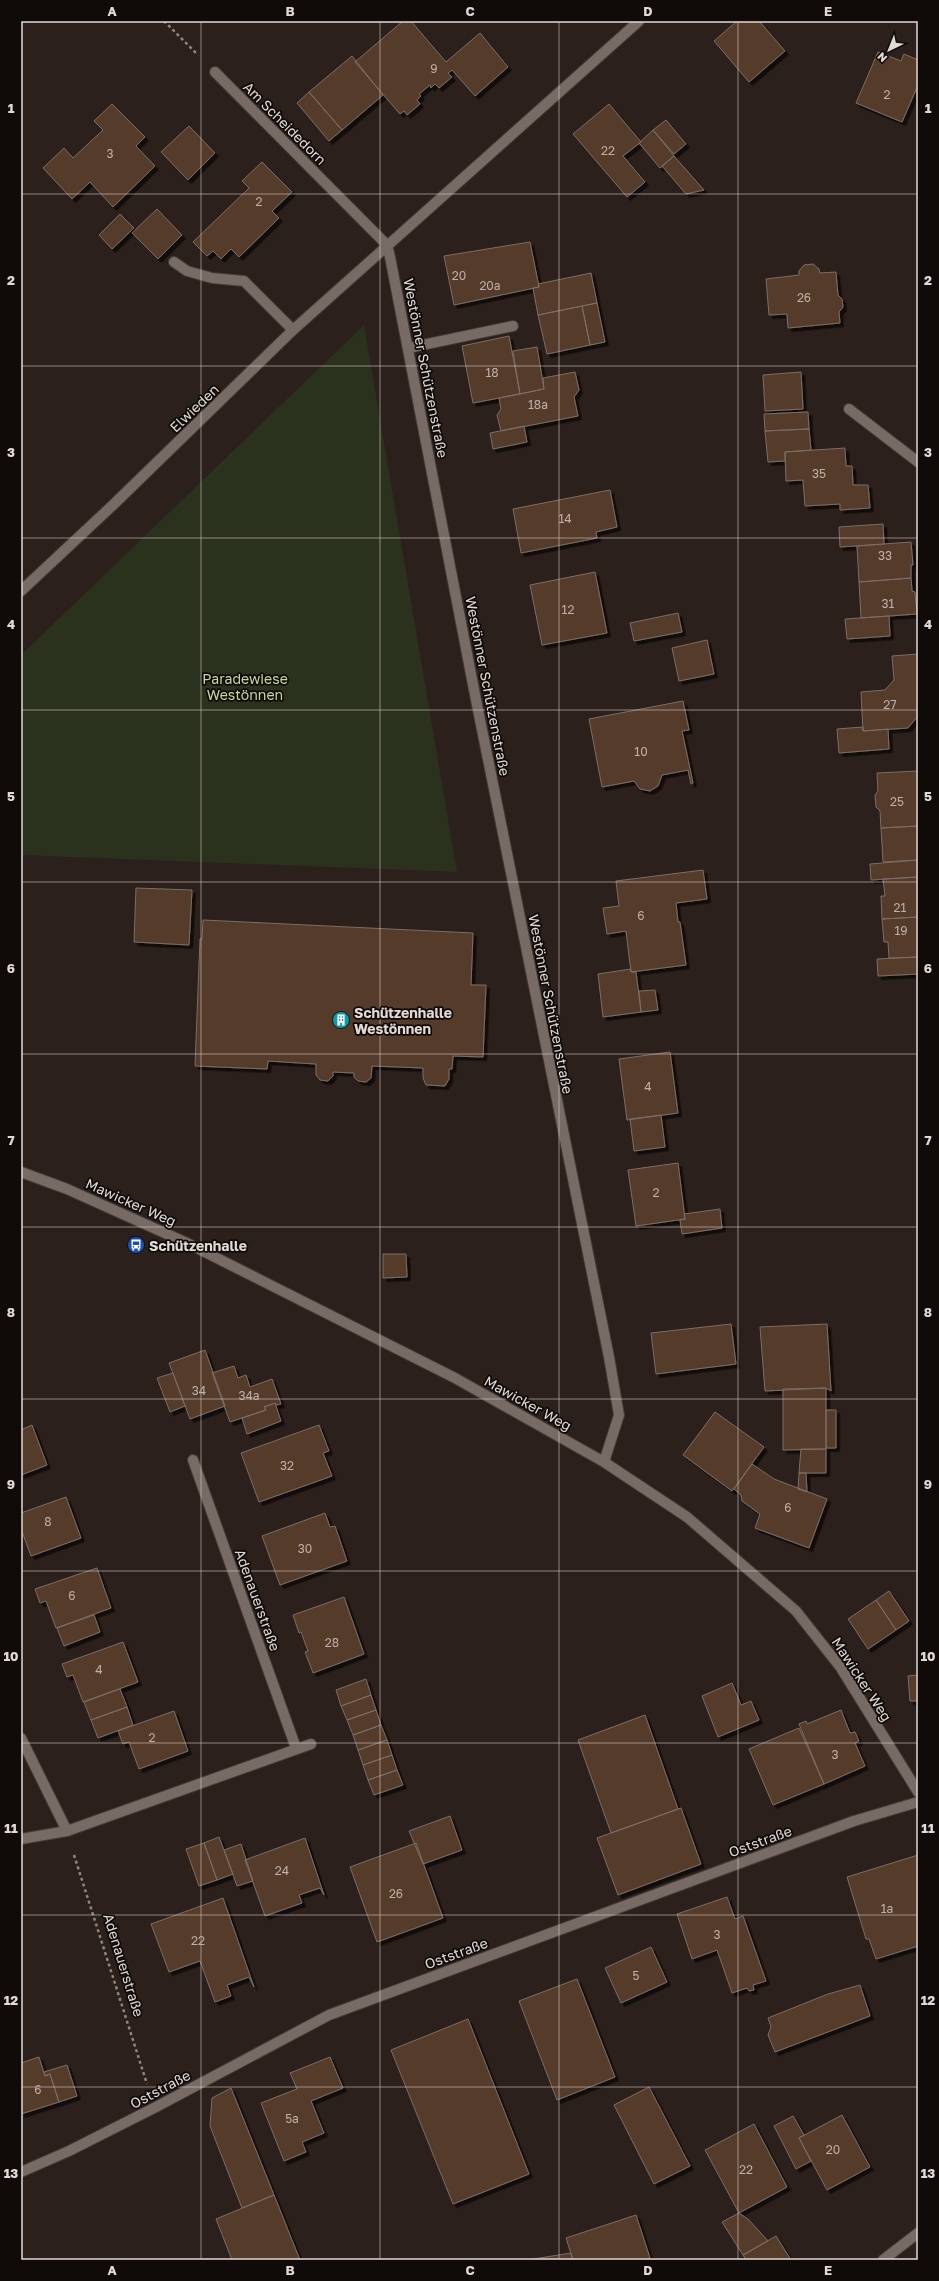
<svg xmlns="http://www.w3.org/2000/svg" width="939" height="2281" font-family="'Golos Text',sans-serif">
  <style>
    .green { fill: #2a311d }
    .building { fill: #553a29; stroke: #7b6e67; filter: url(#shadow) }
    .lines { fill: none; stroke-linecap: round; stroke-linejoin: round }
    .service-casing { stroke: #443c38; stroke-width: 12 }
    .minor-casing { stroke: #443c38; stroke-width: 12 }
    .tertiary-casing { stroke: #443c38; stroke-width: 12 }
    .path { stroke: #8f8682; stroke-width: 2.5; stroke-dasharray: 3 3; stroke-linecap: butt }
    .service { stroke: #786a64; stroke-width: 10 }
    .minor { stroke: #786a64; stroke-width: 10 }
    .tertiary { stroke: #786a64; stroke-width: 10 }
    .grid { fill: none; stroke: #e1d9d6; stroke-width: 1; stroke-opacity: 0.55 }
    .labels { text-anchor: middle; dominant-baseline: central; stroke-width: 3.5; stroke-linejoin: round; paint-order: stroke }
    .number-label { font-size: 12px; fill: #beb1ab }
    .street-label { font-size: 14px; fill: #e1d9d6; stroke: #100b09 }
    .park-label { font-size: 14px; fill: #c4d9a1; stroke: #100b09 }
    .poi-label { font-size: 14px; font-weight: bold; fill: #e1d9d6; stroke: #100b09; text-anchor: start }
    .neatline { fill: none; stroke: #e1d9d6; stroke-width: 1.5 }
    .grid-label { font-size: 13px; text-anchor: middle; font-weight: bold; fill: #e1d9d6 }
  </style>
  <defs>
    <filter id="shadow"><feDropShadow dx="3.5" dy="3.5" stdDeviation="0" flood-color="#0009"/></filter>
  </defs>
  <rect width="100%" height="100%" fill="#2b201b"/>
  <!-- green -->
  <path class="green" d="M364,325L457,872L21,855V655Z"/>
  <!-- building -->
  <path class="building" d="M403,21H411L446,62L480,33L508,67L475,96L452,70L448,73L452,77L439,88L435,84L431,88L430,85L419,94L421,96L417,100L420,104L407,115L404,111L400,114L355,62Z
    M737,21H759L785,51L749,82L714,41Z
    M878,52L901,61L904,54L918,60V85L902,122L856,103Z
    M352,56L383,95L342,130L309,92Z
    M309,92L342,130L329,141L297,103Z
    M112,104L145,137L136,146L155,166L113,207L90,182L72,199L43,168L64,148L73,158L103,130L94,121Z
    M609,104L641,142L623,156L645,182L627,197L573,134Z
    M666,120L686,144L674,154L653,130Z
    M189,126L215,153L188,180L161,152Z
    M653,130L674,156L660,168L639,143Z
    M674,156L704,190L686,194L662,166Z
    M262,162L292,192L272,211L279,218L239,257L231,249L221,259L213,251L207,256L193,242L249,188L242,181Z
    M157,209L182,235L158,259L132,233Z
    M120,214L134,228L112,249L99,235Z
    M530,242L539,287L454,305L444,256Z
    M813,264L819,269L820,273L836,272L838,295L842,299L843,307L839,312L840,323L788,328L787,314L769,315L766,279L799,275V271L804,265Z
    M591,273L597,303L538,315L533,288L539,287L538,284Z
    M597,303L605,342L590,345L582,306Z
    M582,306L590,345L547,354L538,315Z
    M509,336L520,394L473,403L462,346Z
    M537,347L544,389L520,394L513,351Z
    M575,372L579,390L574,397L578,416L501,431L497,415L501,409L499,398L544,389L543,378Z
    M801,372L803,409L765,411L763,375Z
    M808,412L809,429L765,431L764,414Z
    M524,426L527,442L493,449L490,433Z
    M809,429L811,450L785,452V461L768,462L765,431Z
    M845,448L846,466H852L853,485H868L870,508L840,510V504L805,506L803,480L786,481L785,452Z
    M610,490L617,527L596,532L597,538L521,553L513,509Z
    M883,524L884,544L840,547L839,527Z
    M911,542L913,565H911V578L859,582L857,546Z
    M595,572L607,633L542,645L530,585Z
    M911,578L912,591L915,592L917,614L861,618L859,582Z
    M678,613L682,632L634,641L630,623Z
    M889,616L890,636L847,639L845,619Z
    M707,640L714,674L679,681L672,648Z
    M918,654V716L908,728L863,731L861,692L885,690L894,680L892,656Z
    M683,701L689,730L682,731L693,783L691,784L688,770L662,775L658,786L650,791L640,789L634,781L602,787L589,719Z
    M863,727V731L888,729L889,749L839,753L837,729Z
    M918,771V826L881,828L880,811L876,807L875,795L878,791L877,773Z
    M918,826V860L883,862L881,828Z
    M918,860V877L871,880L870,864Z
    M703,870L707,899L676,903L678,922H680L686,965L631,972L626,931L607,934L603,908L619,906L616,881Z
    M918,877V917L882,919L881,896H885L883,879Z
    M136,888L192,890L189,945L134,942Z
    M918,917V957L889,958L888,942H884L882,919Z
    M203,920L473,933L471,985H486L483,1057L453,1056L452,1069H449V1079L445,1086L426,1085L423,1078V1068L372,1066L371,1078L366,1082L358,1081L354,1077V1073L333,1072V1076L328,1081L320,1080L316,1075V1064L268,1061L267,1069L195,1066L200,939H202Z
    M918,957V974L878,976L877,959Z
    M631,969V972H636L641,1012L603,1017L598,974Z
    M655,990L658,1010L641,1012L639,991Z
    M670,1052L678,1113L627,1120L619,1059Z
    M661,1115L665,1147L634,1151L630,1119Z
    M678,1163L685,1219L636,1226L628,1170Z
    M720,1209L722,1228L682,1234L680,1220L685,1219L684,1214Z
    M383,1254H406L407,1277L383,1278Z
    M731,1324L736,1364L656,1374L651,1333Z
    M827,1324L831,1391L826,1388L765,1391L760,1327Z
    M205,1350L225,1406L190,1419L169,1363Z
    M234,1366L238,1378L246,1375L250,1387L272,1379L281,1404L276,1405L275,1403L264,1407L266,1410L230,1422L212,1373Z
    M173,1373L185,1406L170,1412L157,1378Z
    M826,1388V1449L783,1450V1389Z
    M275,1403L281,1421L247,1434L242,1418L266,1410L264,1407Z
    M826,1410H836V1448H826Z
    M715,1412L764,1447L732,1491L683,1455Z
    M32,1425L47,1465L21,1475V1430Z
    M319,1425L329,1451L323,1453L332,1476L259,1502L241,1453Z
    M801,1449H826V1473H799Z
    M752,1464L774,1479L827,1499L809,1548L755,1528L760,1514L742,1501L741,1495L734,1489Z
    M799,1473H806L807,1492L798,1489Z
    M66,1497L81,1538L31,1556L21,1529V1513Z
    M325,1513L330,1527L335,1526L347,1561L280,1585L262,1536Z
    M97,1568L111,1608L56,1628L46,1601L40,1603L35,1589Z
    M889,1591L909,1621L896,1630L876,1600Z
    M344,1597L364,1654L313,1673L305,1652L308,1651L301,1632L299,1633L293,1615Z
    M876,1600L896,1630L868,1649L848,1619Z
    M94,1615L100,1632L64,1646L57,1628Z
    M123,1642L138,1682L83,1702L73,1675L67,1677L62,1664Z
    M918,1675V1701H910L908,1676Z
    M366,1679L371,1695L341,1706L336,1690Z
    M732,1683L741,1705L751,1701L759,1720L718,1737L702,1696Z
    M120,1689L127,1707L91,1720L84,1702Z
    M371,1695L376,1710L347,1720L341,1706Z
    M127,1707L133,1725L98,1738L91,1720Z
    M376,1710L381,1725L353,1735L347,1720Z
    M841,1710L850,1733L855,1732L859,1741L855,1743L865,1766L824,1784L799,1724L806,1721L807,1724Z
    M174,1711L188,1751L139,1769L129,1742L123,1744L118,1731Z
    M645,1715L678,1809L611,1833L578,1740Z
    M381,1725L387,1740L358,1750L353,1735Z
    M799,1728L824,1784L773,1805L749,1749Z
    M387,1740L392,1755L363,1765L358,1750Z
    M392,1755L397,1770L368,1780L363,1765Z
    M397,1770L403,1785L374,1795L368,1780Z
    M681,1808L701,1864L618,1895L597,1838Z
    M450,1816L462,1850L423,1864L409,1831Z
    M219,1837L233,1874L217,1880L204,1843Z
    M305,1838L324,1895L320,1888L299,1895L302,1903L265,1916L245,1860Z
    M204,1843L217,1880L199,1886L186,1849Z
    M416,1843L443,1918L377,1942L350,1867Z
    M241,1844L253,1881L237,1886L224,1850Z
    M918,1855V1946L876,1959L869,1939H866L847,1877Z
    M727,1897L735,1919L743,1916L766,1981L753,1985L754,1990L749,1991L747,1988L732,1993L717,1950L692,1959L677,1914Z
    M223,1898L254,1987L249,1977L227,1985L231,1996L215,2002L200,1961L169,1972L151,1924Z
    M651,1947L667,1982L621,2003L605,1968Z
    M577,1979L615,2077L557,2100L519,2001Z
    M860,1985L870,2016L775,2052L768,2035L771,2027L768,2018L828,1994Z
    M468,2019L529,2174L453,2204L391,2050Z
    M39,2057L45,2076L50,2074L59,2102L21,2114V2063Z
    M330,2057L343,2088L311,2101L324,2133L302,2142L306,2152L284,2161L261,2103L297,2089L290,2073Z
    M67,2065L77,2096L59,2102L50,2074L45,2076L44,2072Z
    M649,2087L690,2166L654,2184L614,2105Z
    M231,2088L274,2195L242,2208L210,2126L212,2098Z
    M842,2115L870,2167L827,2190L799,2138Z
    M793,2116L804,2135L799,2138L811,2161L796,2169L774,2126Z
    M754,2124L787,2187L739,2213L705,2150Z
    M274,2195L300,2260H232L216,2219Z
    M739,2213L749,2220L768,2241L743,2255L722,2222Z
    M636,2215L650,2258L644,2260H573L566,2238Z
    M776,2236L791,2260H746L743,2255Z
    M571,2253L573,2260H527Z"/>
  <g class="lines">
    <!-- service casing -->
    <g class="service-casing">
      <path id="service" d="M174,262L187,271L212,278L244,281L293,330
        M408,348L513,326"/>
    </g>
    <!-- minor casing -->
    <g class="minor-casing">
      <path id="minor" d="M215,72L387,245L390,257L477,705L609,1357L619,1415L604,1462
        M849,409L918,462
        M21,591L114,504L293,330L639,21
        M21,1172L67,1189L187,1243L455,1378L604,1462L687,1517L796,1611L841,1668L918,1792
        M193,1460L296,1748
        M21,1738L67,1831
        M21,1839L67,1831L311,1744
        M21,2172L69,2151L156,2107L329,2015L854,1821L918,1802"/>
    </g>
    <!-- tertiary casing -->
    <g class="tertiary-casing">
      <path id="tertiary" d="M883,2260L918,2233"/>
    </g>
    <!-- path -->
    <path class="path" d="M164,21L198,55
      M74,1855L147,2084"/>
    <!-- service -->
    <use href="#service" class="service"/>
    <!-- minor -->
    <use href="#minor" class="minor"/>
    <!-- tertiary -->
    <use href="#tertiary" class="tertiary"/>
  </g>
  <!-- grid -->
  <path class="grid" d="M201,21V2260M380,21V2260M559,21V2260M738,21V2260M21,194H918M21,366H918M21,538H918M21,710H918M21,882H918M21,1054H918M21,1227H918M21,1399H918M21,1571H918M21,1743H918M21,1915H918M21,2087H918"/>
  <!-- icons -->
  <defs>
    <g id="building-disc" transform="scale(0.9)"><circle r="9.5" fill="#0f9aa8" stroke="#100b09"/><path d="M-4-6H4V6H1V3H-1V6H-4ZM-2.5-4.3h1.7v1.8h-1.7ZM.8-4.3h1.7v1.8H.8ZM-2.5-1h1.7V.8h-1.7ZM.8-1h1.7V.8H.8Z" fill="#fff"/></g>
    <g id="bus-disc" transform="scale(0.9)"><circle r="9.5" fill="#1a4fb4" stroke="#100b09"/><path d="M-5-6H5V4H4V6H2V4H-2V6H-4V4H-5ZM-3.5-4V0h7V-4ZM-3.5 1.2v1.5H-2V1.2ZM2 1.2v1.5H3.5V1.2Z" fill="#fff"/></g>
  </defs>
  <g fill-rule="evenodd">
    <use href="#building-disc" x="341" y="1020"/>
    <use href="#bus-disc" x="136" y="1245"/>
  </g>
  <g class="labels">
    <!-- number labels -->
    <g class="number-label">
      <text x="434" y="68">9</text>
      <text x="887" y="94">2</text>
      <text x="608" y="150">22</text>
      <text x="110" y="153">3</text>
      <text x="259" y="201">2</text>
      <text x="459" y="275">20</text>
      <text x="490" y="285">20a</text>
      <text x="804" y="297">26</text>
      <text x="492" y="372">18</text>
      <text x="538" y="404">18a</text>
      <text x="819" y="473">35</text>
      <text x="565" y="518">14</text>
      <text x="885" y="555">33</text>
      <text x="888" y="603">31</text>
      <text x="568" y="609">12</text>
      <text x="890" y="704">27</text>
      <text x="641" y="751">10</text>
      <text x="897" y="801">25</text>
      <text x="900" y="907">21</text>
      <text x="641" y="915">6</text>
      <text x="901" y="930">19</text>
      <text x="648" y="1086">4</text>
      <text x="656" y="1192">2</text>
      <text x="199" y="1390">34</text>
      <text x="249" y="1395">34a</text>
      <text x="287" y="1465">32</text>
      <text x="788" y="1507">6</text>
      <text x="48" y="1521">8</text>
      <text x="305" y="1548">30</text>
      <text x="72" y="1595">6</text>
      <text x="332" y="1642">28</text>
      <text x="99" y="1669">4</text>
      <text x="152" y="1737">2</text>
      <text x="835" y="1754">3</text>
      <text x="282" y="1870">24</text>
      <text x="396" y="1893">26</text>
      <text x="887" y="1908">1a</text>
      <text x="717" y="1934">3</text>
      <text x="198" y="1940">22</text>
      <text x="636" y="1975">5</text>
      <text x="38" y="2089">6</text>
      <text x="292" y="2118">5a</text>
      <text x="833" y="2149">20</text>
      <text x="746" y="2169">22</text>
    </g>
    <!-- street labels -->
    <g class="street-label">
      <text transform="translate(285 123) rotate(45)">Am Scheidedorn</text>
      <text transform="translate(426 368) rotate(79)">Westönner Schützenstraße</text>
      <text transform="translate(194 408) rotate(-44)">Elwieden</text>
      <text transform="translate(488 686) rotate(79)">Westönner Schützenstraße</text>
      <text transform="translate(551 1004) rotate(79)">Westönner Schützenstraße</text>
      <text transform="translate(131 1202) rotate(24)">Mawicker Weg</text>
      <text transform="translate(528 1403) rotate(29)">Mawicker Weg</text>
      <text transform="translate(258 1600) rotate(70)">Adenauerstraße</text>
      <text transform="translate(862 1679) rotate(57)">Mawicker Weg</text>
      <text transform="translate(760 1841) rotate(-20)">Oststraße</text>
      <text transform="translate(456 1953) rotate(-20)">Oststraße</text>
      <text transform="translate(124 1965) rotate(73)">Adenauerstraße</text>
      <text transform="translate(160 2089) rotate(-28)">Oststraße</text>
    </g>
    <!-- park labels -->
    <g class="park-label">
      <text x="245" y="678">Paradewiese<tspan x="245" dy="16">Westönnen</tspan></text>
    </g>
    <!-- poi labels -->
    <g class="poi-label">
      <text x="354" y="1012">Schützenhalle<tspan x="354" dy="16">Westönnen</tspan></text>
      <text x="149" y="1245">Schützenhalle</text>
    </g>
  </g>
  <!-- border -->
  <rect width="939" height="2281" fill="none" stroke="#100b09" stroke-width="44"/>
  <!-- north arrow -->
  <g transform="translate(889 50) rotate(223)" stroke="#100b09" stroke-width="3" paint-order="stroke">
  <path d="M0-3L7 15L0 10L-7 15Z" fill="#e1d9d6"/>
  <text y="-6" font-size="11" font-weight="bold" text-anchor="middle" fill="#e1d9d6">N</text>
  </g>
  <rect x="22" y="22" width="895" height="2237" class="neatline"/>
  <g class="grid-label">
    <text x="112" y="16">A</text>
    <text x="290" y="16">B</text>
    <text x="470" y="16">C</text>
    <text x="648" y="16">D</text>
    <text x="828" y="16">E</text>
    <text x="11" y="113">1</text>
    <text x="928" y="113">1</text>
    <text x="11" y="285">2</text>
    <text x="928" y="285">2</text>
    <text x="11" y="457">3</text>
    <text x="928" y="457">3</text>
    <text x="11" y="629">4</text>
    <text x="928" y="629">4</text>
    <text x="11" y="801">5</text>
    <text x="928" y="801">5</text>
    <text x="11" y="973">6</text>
    <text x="928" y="973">6</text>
    <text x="11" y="1145">7</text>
    <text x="928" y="1145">7</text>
    <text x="11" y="1317">8</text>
    <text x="928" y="1317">8</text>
    <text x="11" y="1489">9</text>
    <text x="928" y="1489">9</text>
    <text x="11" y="1661">10</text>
    <text x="928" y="1661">10</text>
    <text x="11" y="1833">11</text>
    <text x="928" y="1833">11</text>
    <text x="11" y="2005">12</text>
    <text x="928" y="2005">12</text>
    <text x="11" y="2178">13</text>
    <text x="928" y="2178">13</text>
    <text x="112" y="2275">A</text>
    <text x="290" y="2275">B</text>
    <text x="470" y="2275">C</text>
    <text x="648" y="2275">D</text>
    <text x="828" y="2275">E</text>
  </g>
</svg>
